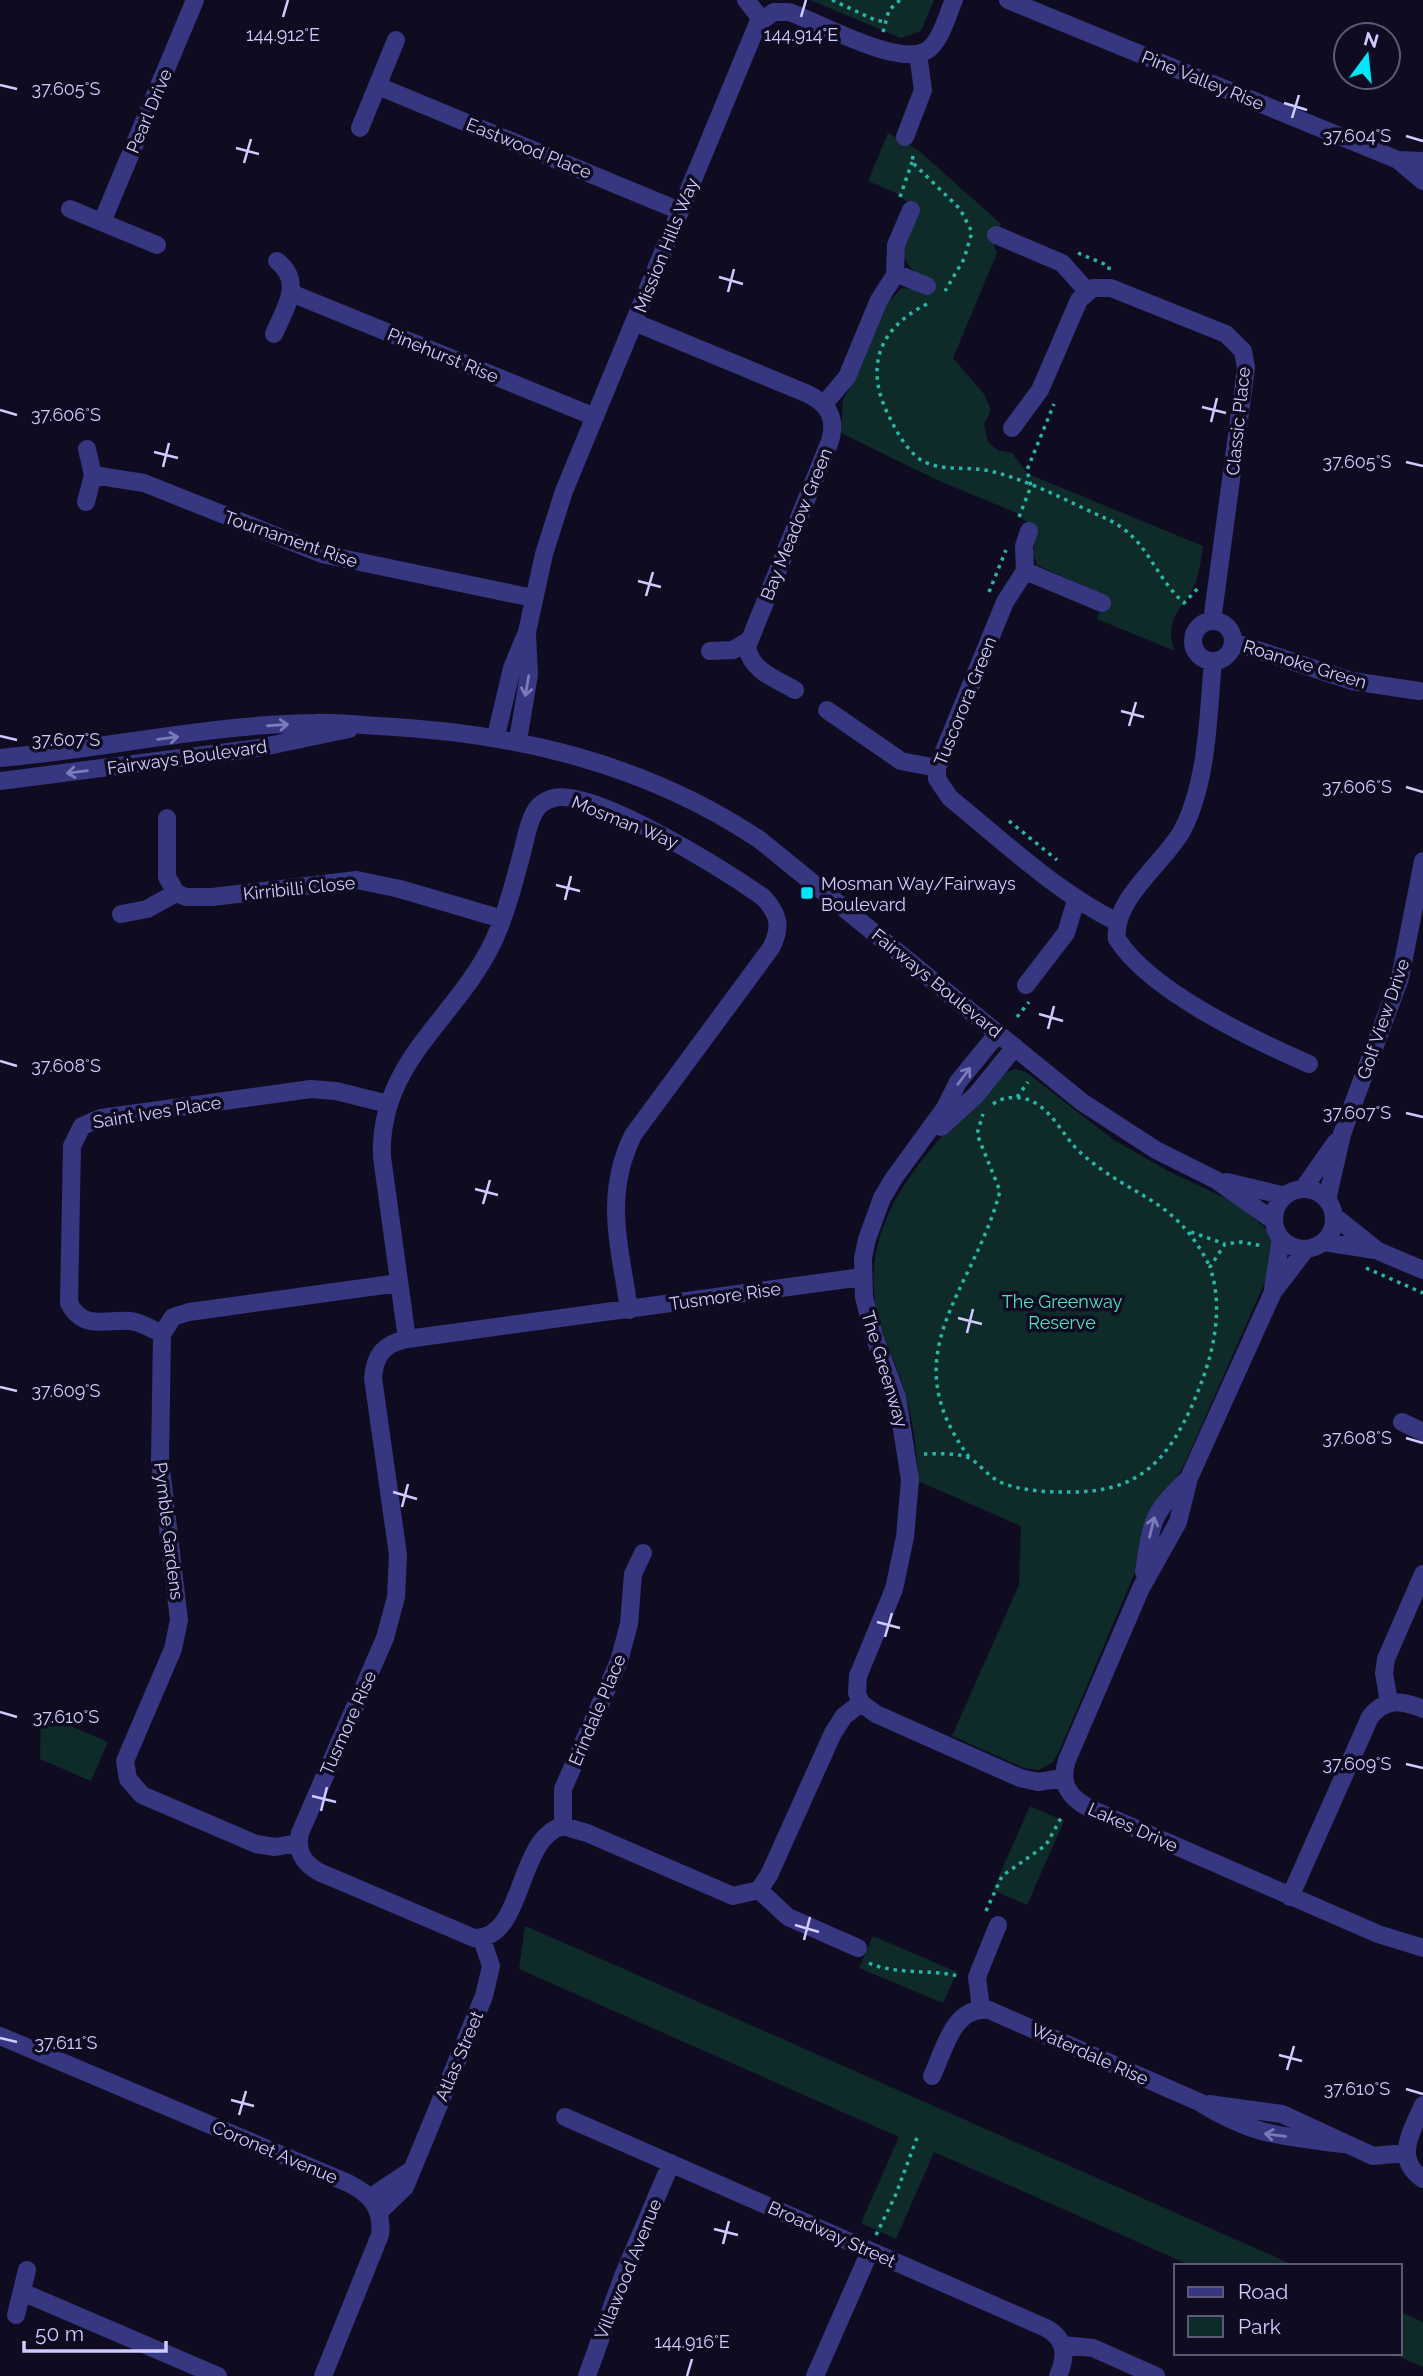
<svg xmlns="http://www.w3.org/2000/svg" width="1423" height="2376" font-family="Raleway,sans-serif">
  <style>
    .green { fill: #0f2b29 }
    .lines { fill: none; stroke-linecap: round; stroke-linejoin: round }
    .path { stroke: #2ab5a7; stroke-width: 3.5; stroke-dasharray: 3.5 5; stroke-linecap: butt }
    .minor { stroke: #363681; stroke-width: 18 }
    .oneway { stroke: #7b7aba }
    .ticks { fill: none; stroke: #d0ccff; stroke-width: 2.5 }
    .poi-dot { fill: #00e8f7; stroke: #0f0c21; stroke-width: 2.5 }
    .labels { text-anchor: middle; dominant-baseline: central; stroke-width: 7; stroke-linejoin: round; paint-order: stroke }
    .street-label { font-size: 18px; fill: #d0ccff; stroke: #0f0c21 }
    .poi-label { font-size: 18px; fill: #d0ccff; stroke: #0f0c21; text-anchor: start }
    .park-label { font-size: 18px; fill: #54e2b9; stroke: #0f0c21 }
    .ticks-label { font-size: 18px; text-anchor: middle; fill: #d0ccff; stroke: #0f0c21; stroke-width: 7; stroke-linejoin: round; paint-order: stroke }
  </style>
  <rect width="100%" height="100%" fill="#0f0c21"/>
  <!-- green -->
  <path class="green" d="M810,0H934L921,31L901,38Z
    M888,133L918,150L1001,224L993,242L997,253L953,358L984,394L991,410L984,424L988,442L998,450L1012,453L1028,474L1203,546C1201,560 1199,578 1192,590C1178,612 1164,624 1175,651L1097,619L1106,596L1037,565L1033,553L1037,533L1017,513L937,480L841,433L843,399L853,383L887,303L902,288L914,289L915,272C894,256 910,231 918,212L898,194L868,181Z
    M1015,1069L1026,1072L1114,1140L1168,1171L1238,1204L1272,1234L1275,1245L1268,1275L1185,1463L1172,1485L1061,1747L1053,1762L1039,1770L1024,1768L952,1736L1019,1585L1021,1526L918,1481C917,1449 913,1417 903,1386C896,1364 885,1343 879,1321C851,1216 937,1140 1004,1073Z
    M41,1713L108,1742L91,1781L40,1759Z
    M1030,1806L1064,1821L1027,1905L993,1890Z
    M525,1926L624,1969L1296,2266H1192L934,2152L896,2239L861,2223L899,2137L519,1969Z
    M873,1936L957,1972L943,2003L859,1968Z
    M1400,2312L1423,2322V2367L1391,2353H1400Z"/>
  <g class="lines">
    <!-- path -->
    <path class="path" d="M832,0L875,20L886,22
      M883,32L889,10L900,0
      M913,156L912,162L960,209L972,232L964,259L945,291
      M900,197L912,162
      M1078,253L1109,266V270
      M927,304C875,330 864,372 892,422C899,436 908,451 921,460C943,473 970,465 994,472C1033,482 1071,503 1107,519C1149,539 1152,574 1184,603L1200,586
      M1019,517L1031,486L1027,470L1054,404
      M989,592L1006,550
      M1009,821L1057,860
      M1017,1017L1029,1002
      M1017,1097L1028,1082
      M993,1104C1004,1096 1018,1096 1029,1100C1053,1109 1064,1139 1082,1154C1133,1199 1176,1197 1210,1267
      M1191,1232L1225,1244
      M1366,1268L1423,1293
      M924,1454C938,1454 958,1452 971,1459C983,1467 990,1479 1005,1484C1025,1491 1046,1492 1068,1492C1137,1493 1167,1463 1194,1401C1212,1359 1225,1312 1210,1267L1225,1244L1241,1242L1263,1246
      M969,1457C891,1352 973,1294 1000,1191L977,1134L983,1114
      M986,1911L1002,1876L1046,1845L1061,1818
      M869,1963C896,1975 929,1969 958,1976L959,1973
      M876,2235L896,2194L918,2135"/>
    <!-- minor -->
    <path class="minor" d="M746,0L761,19
      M1008,0L1398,160L1423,161
      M378,86L680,211
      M360,128L396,40
      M905,137L923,90L918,54
      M1398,160L1423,181
      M70,209L157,245
      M102,222L195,0
      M996,235L1062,263L1087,291
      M895,273L927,286
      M291,293L595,417
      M634,322L808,394C828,404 837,418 830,441L747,647C751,671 776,679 795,690
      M274,334C285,308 304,282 277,261
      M824,404L847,377L879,300L895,275L896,245L911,210
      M1012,428L1040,390L1079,300L1093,288H1111L1226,334L1243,351L1246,368L1212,621
      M93,475L144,483L322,554L533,598
      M86,502L93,475L87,449
      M1029,531L1024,546L1025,571L1005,602L937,768V779L950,798C1003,841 1055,891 1117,922
      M1025,571L1102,603
      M1193 641a20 20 0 1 1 40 0a20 20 0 1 1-40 0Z
      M1233,642L1352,681L1419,691
      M710,651L733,650L748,641
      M1213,661C1208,716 1208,781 1182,831C1163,864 1112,900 1117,939C1151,992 1252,1039 1309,1064
      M827,710L901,761L937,768
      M496,736L512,668L527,632L544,554L564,491L758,23L774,12H789C819,22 902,70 929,49C942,38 947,15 954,0
      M518,740L529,674L527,635
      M0,758C104,749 211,724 316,723C337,722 358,725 379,726C515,733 645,763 760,840L1082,1102L1156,1150L1216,1180L1274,1221
      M0,781L258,748L349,729
      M167,818V877L176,893L186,897H212L357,880L400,889L502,919
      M121,914L147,909L176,893
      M1026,985L1066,933L1076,900
      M998,1033L958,1082L945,1108L894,1178L882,1198L867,1239L863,1258L864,1297L874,1336L897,1397L910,1480L905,1537L894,1589L858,1676L857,1693L861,1703L876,1714L1020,1778L1038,1782L1063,1778
      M941,1127L976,1095L1015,1047
      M1227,1182L1285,1196
      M1303,1189L1336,1142
      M1274 1219a30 30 0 1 1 60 0a30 30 0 1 1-60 0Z
      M1327,1200L1342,1134L1400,978L1423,861
      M1334,1216L1378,1251L1423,1270
      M1324,1242L1375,1250
      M1306,1249L1273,1292L1189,1478L1178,1522L1141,1588L1067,1760C1059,1784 1069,1798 1091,1809L1378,1934L1423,1948
      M1273,1289L1281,1238
      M162,1334C152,1329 141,1322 130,1321C106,1319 83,1331 69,1303L72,1146L82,1126L101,1118L311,1089L336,1091L388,1104
      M407,1339L382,1157C378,1061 458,1018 494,940C507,911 515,879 523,849C526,837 528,824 534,813C538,805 546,800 554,798C595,788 727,872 763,897C779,914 782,927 771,948L633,1135C603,1197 620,1245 629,1310
      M1402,1422L1423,1432
      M1144,1572C1152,1522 1150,1514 1189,1478
      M1389,1702L1384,1673L1386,1659L1423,1574
      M861,1703L844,1716L833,1733L769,1875L759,1890L733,1896L587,1833L563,1826C516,1838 525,1940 474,1938L319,1872C303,1863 296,1851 300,1833L385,1638L396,1597L398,1555L373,1378C375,1354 384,1344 407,1339L862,1277
      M563,1826V1789L619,1661L629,1624L633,1574L643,1553
      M298,1843L275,1847L256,1844L142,1795L128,1779L125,1761L173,1649L179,1620L160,1461L162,1334L173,1317L189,1312L399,1283
      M759,1890L788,1917L858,1948
      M1290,1897L1370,1717C1385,1698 1402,1700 1423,1709
      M981,2009L977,1977L998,1925
      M0,2036L348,2183C371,2194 383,2209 380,2235L323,2376
      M932,2076C944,2051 953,2005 989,2010L1199,2102C1254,2136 1280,2136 1343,2144
      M1209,2104L1282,2114L1373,2156L1405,2153
      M1423,2105C1412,2131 1393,2159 1423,2179
      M565,2117L1046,2328C1066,2339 1067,2356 1058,2376
      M371,2197L410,2171
      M379,2212L405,2187L484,1996L491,1966L482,1939
      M22,2292L218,2376
      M16,2315L27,2270
      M1063,2345L1093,2348L1156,2376
      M587,2376L623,2276L671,2163
      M815,2376L870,2251"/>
  </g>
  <!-- one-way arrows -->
  <defs><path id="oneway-shaft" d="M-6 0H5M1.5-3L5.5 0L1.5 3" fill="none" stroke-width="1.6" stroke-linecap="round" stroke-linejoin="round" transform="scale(1.75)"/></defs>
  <g class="oneway">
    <use href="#oneway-shaft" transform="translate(527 686) rotate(100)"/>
    <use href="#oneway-shaft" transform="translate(278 725) rotate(-4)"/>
    <use href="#oneway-shaft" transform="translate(168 738) rotate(-7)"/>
    <use href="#oneway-shaft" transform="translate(77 772) rotate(173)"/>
    <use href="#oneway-shaft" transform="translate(964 1076) rotate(-53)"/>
    <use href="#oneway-shaft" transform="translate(1152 1527) rotate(-76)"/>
    <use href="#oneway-shaft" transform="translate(1275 2135) rotate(-172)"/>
  </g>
  <!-- ticks -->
  <path class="ticks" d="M283,17L288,0M801,17L806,0M0,85L17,89M1284,103L1307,110M1292,118L1299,95M1406,136L1423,141M236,148L259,154M244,163L251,139M719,277L743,284M728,292L734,269M1202,407L1226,413M0,410L17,415M1211,422L1217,398M154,452L178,458M1406,462L1423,466M163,467L169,443M638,581L661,587M646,596L653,572M1121,711L1144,717M1129,726L1136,702M0,736L17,740M1406,787L1423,792M556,885L580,891M565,900L571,876M1039,1014L1063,1021M1048,1029L1054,1006M0,1061L17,1066M1406,1113L1423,1117M475,1189L498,1195M483,1204L490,1180M958,1318L982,1324M967,1333L973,1309M0,1387L17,1391M1406,1438L1423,1443M393,1492L417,1499M402,1507L408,1484M877,1622L900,1628M885,1637L892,1613M0,1712L17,1717M1406,1764L1423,1768M312,1796L336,1802M321,1811L327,1787M795,1925L819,1932M804,1940L810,1917M0,2038L17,2042M1279,2055L1302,2061M1287,2070L1294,2046M1406,2089L1423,2094M231,2100L254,2106M239,2115L246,2091M714,2229L738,2235M723,2244L729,2221M687,2376L692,2359"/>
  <!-- markers -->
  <rect class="poi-dot" x="800" y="886" width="14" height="14" rx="3.5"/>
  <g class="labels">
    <!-- street labels -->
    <g class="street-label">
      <text transform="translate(1203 80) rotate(22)">Pine Valley Rise</text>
      <text transform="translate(149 111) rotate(-67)">Pearl Drive</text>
      <text transform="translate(529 148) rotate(22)">Eastwood Place</text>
      <text transform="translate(666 245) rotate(-68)">Mission Hills Way</text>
      <text transform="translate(443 355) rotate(22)">Pinehurst Rise</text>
      <text transform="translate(1238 421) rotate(-84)">Classic Place</text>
      <text transform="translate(796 524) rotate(-68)">Bay Meadow Green</text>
      <text transform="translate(291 539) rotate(19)">Tournament Rise</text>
      <text transform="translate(1305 664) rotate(17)">Roanoke Green</text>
      <text transform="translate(965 701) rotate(-68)">Tuscorora Green</text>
      <text transform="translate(187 757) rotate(-8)">Fairways Boulevard</text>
      <text transform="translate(625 822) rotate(22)">Mosman Way</text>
      <text transform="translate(299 888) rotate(-6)">Kirribilli Close</text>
      <text transform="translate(937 983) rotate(39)">Fairways Boulevard</text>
      <text transform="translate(1383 1019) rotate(-71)">Golf View Drive</text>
      <text transform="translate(157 1112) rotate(-9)">Saint Ives Place</text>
      <text transform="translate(725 1296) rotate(-8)">Tusmore Rise</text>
      <text transform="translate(885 1369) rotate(73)">The Greenway</text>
      <text transform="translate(169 1531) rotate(83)">Pymble Gardens</text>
      <text transform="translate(597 1710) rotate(-67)">Erindale Place</text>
      <text transform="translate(348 1723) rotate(-66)">Tusmore Rise</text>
      <text transform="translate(1133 1827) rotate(24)">Lakes Drive</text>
      <text transform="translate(1090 2054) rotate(24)">Waterdale Rise</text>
      <text transform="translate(459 2056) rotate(-67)">Atlas Street</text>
      <text transform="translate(275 2152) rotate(23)">Coronet Avenue</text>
      <text transform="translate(832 2234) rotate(24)">Broadway Street</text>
      <text transform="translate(628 2269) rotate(-68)">Villawood Avenue</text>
    </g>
    <!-- poi labels -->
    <g class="poi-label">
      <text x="821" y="883">Mosman Way/Fairways<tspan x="821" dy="21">Boulevard</tspan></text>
    </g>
    <!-- park labels -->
    <g class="park-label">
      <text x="1062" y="1301">The Greenway<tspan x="1062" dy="21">Reserve</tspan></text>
    </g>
  </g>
  <g class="ticks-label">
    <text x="283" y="41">144.912°E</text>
    <text x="801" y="41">144.914°E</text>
    <text x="66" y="95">37.605°S</text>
    <text x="1357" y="142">37.604°S</text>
    <text x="66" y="421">37.606°S</text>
    <text x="1357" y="468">37.605°S</text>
    <text x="66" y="746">37.607°S</text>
    <text x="1357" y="793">37.606°S</text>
    <text x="66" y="1072">37.608°S</text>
    <text x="1357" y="1119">37.607°S</text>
    <text x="66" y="1397">37.609°S</text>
    <text x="1357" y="1444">37.608°S</text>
    <text x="66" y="1723">37.610°S</text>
    <text x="1357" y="1770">37.609°S</text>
    <text x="66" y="2049">37.611°S</text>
    <text x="1357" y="2095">37.610°S</text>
    <text x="692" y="2348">144.916°E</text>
  </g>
  <!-- legend -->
  <rect x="1174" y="2264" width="228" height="91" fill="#0f0c21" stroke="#5c597a" stroke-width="2"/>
  <rect x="1188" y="2287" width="35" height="10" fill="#363681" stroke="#5c597a" stroke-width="2"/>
  <text x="1238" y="2299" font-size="21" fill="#d0ccff">Road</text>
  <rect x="1188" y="2316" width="35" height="21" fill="#0f2b29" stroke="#5c597a" stroke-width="2"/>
  <text x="1238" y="2334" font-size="21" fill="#d0ccff">Park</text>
  <!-- north arrow -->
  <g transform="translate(1367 56) rotate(15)"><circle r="33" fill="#0f0c21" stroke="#5c597a" stroke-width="2"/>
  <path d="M0-5L12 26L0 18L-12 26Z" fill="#00e8f7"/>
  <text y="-10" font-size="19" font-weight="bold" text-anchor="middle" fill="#d0ccff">N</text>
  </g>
  <!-- scale -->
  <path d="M24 2341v10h142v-10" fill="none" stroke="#d0ccff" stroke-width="3.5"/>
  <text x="35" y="2341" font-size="21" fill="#d0ccff" stroke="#0f0c21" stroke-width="5" paint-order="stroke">50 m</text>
</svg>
